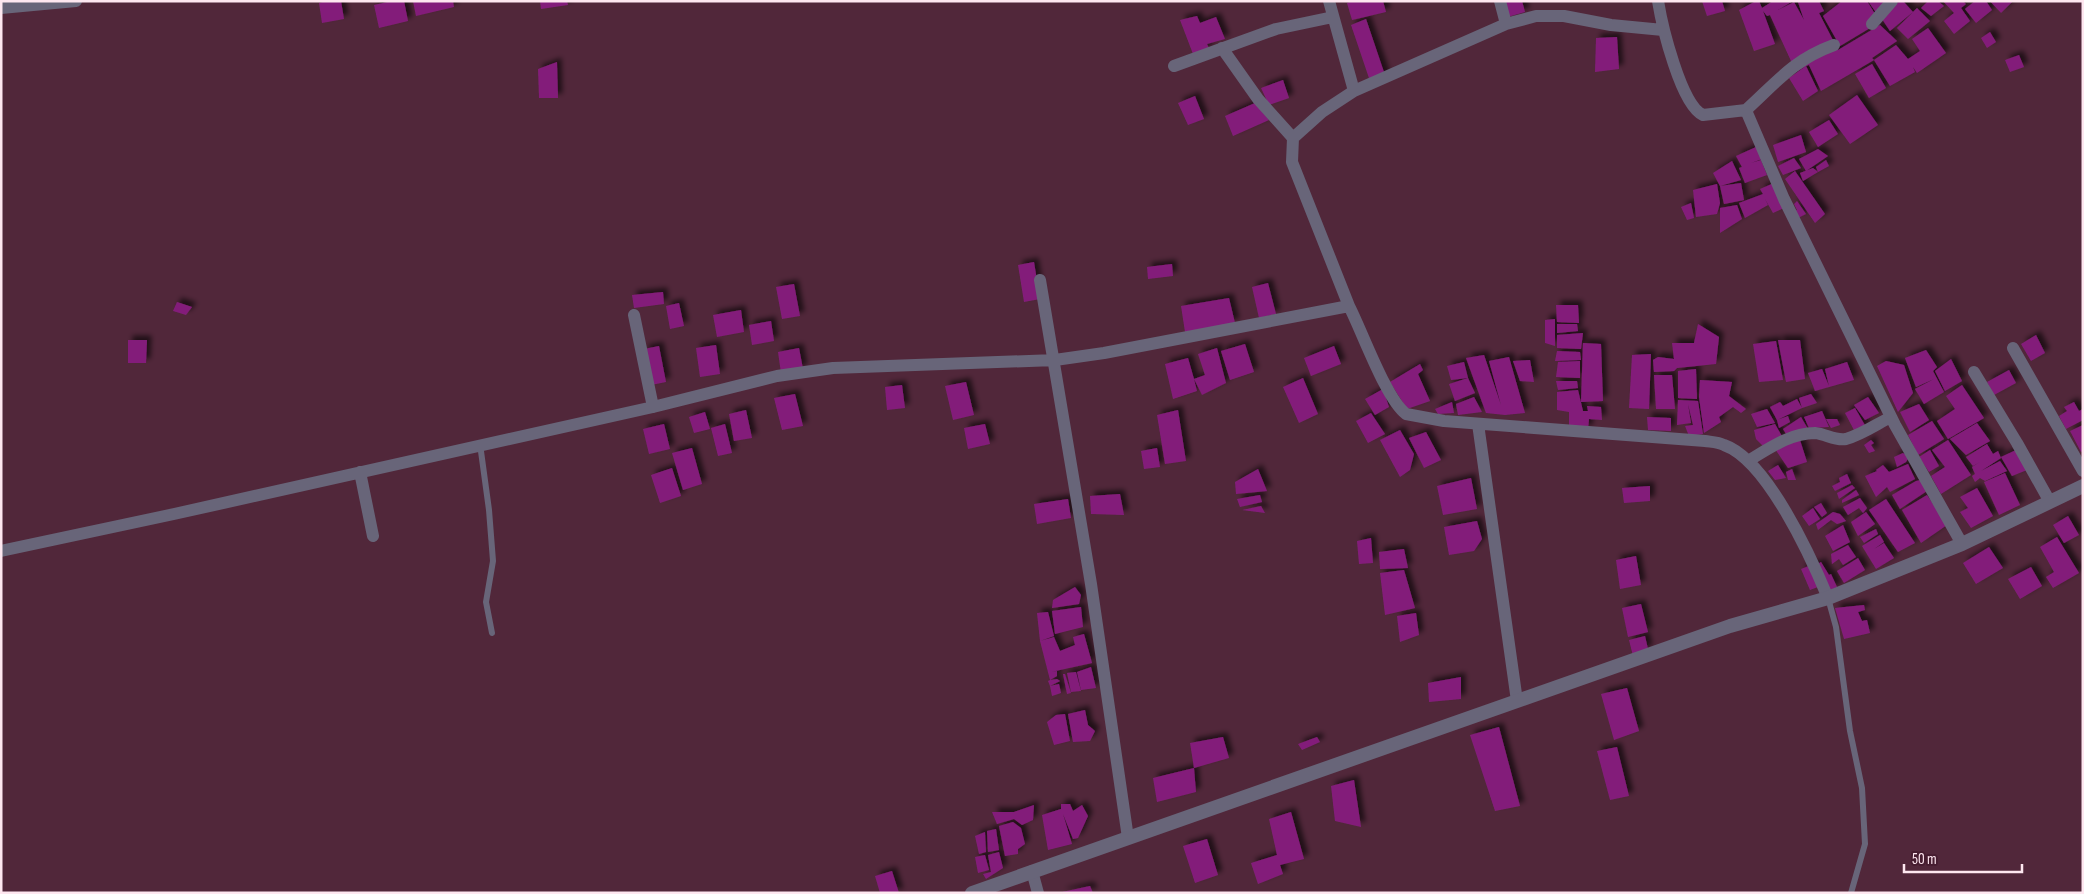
<svg xmlns="http://www.w3.org/2000/svg" width="2084" height="894" font-family="'Sofia Sans Condensed',sans-serif">
  <style>
    .building { fill: #831e7a; filter: url(#shadow) }
    .lines { fill: none; stroke-linecap: round; stroke-linejoin: round }
    .service { stroke: #686579; stroke-width: 6 }
    .minor { stroke: #686579; stroke-width: 12 }
    .tertiary { stroke: #686579; stroke-width: 14 }
  </style>
  <defs>
    <filter id="shadow"><feDropShadow dx="4.5" dy="-4.5" stdDeviation="2.5" flood-color="#0009"/></filter>
  </defs>
  <rect width="100%" height="100%" fill="#51273a"/>
  <!-- building -->
  <path class="building" d="M326,1H341L344,19L322,23L319,3Z
    M392,1H404L408,21L379,28L374,5Z
    M413,1H453L454,7L416,16Z
    M540,1H567L568,5L541,9Z
    M1352,1H1383L1386,12L1352,20L1347,3Z
    M1500,1H1522L1525,12L1504,18Z
    M1702,1H1722L1725,11L1707,16Z
    M1756,1H1759L1762,8L1773,1H1793L1778,10L1794,2L1804,20L1798,2L1819,1L1824,11L1819,13L1838,50L1880,25L1897,41L1872,58L1874,60L1821,91L1809,65L1806,66L1818,91L1803,101L1789,78L1806,66L1796,72L1770,15L1767,16L1763,11L1775,44L1754,51L1739,10Z
    M1842,1H1867L1880,22L1840,46L1823,16Z
    M1868,1H1896L1877,14Z
    M1900,1H1903L1913,12L1890,31L1880,16Z
    M1928,1H1938L1944,6L1931,16L1921,8Z
    M1943,1H1963L1966,4L1961,8L1970,21L1954,34L1944,21L1954,13Z
    M1975,1H1986L1992,10L1976,23L1965,9Z
    M1990,1H2013L2001,13Z
    M1917,8L1930,21L1908,39L1897,28Z
    M1197,16L1200,23L1216,17L1225,39L1207,44L1209,48L1193,54L1180,20Z
    M1366,19L1386,78L1371,84L1351,25Z
    M1928,28L1946,53L1917,73L1913,67L1915,72L1890,86L1874,60L1896,45L1908,59L1920,51L1912,39Z
    M1990,32L1996,42L1987,48L1981,38Z
    M1617,37L1619,69L1595,72L1596,38Z
    M2019,55L2024,67L2010,72L2005,60Z
    M557,62L558,98H539L538,69Z
    M1872,64L1886,88L1869,98L1855,74Z
    M1283,80L1289,98L1269,105L1261,88Z
    M1857,95L1878,125L1850,144L1829,115Z
    M1195,96L1204,119L1188,125L1178,103Z
    M1255,103L1269,120L1233,136L1225,116Z
    M1829,120L1838,134L1818,147L1809,132Z
    M1801,135L1806,152L1778,162L1773,145Z
    M1756,147L1762,159L1751,163L1761,160L1767,175L1745,183L1739,168L1742,167L1736,156Z
    M1818,149L1828,156L1806,171L1799,159Z
    M1794,158L1801,168L1783,175L1778,166Z
    M1826,160L1829,166L1818,172L1816,167Z
    M1732,161L1741,180L1720,186L1713,173Z
    M1813,168L1818,172L1803,181L1800,173Z
    M1795,171L1825,214L1815,223L1785,179Z
    M1741,183L1744,200L1724,204L1720,186Z
    M1774,183L1784,208L1773,213L1765,199L1768,205L1745,218L1739,203L1763,194L1760,189Z
    M1717,184L1720,203L1717,214L1696,217L1693,190Z
    M1797,201L1806,214L1798,218L1794,211L1797,210L1794,204Z
    M1691,203L1694,218L1687,220L1681,207Z
    M1737,205L1742,219L1720,233V208Z
    M1034,262L1040,299L1024,302L1018,265Z
    M1172,264L1173,276L1148,279L1147,267Z
    M1268,283L1276,314L1259,318L1252,287Z
    M794,284L800,316L782,319L776,287Z
    M663,292L664,304L634,308L632,295Z
    M1229,298L1235,323L1185,332L1181,306Z
    M177,302L192,307L186,315L173,311Z
    M679,303L684,326L670,329L666,306Z
    M1556,305H1578L1579,323L1557,322Z
    M741,310L744,332L717,337L713,315Z
    M1555,319V346L1545,343V320Z
    M771,321L774,341L752,345L749,325Z
    M1557,324H1577L1578,331L1557,333Z
    M1698,324L1719,337L1716,364L1677,368L1674,371L1654,372L1653,360L1658,357L1674,359L1672,343H1694Z
    M1583,333L1581,349L1557,348V335Z
    M2036,335L2045,353L2031,361L2021,344Z
    M128,340H147L146,363H128Z
    M1778,340H1800L1805,379L1786,382Z
    M1776,341L1783,380L1759,382L1753,344Z
    M1583,343L1601,344L1603,401L1581,402Z
    M1245,344L1254,372L1230,380L1221,351Z
    M716,345L720,374L700,377L696,348Z
    M659,346L666,382L651,385L644,349Z
    M1334,346L1341,364L1311,376L1304,358Z
    M799,348L803,369L781,373L778,352Z
    M1217,348L1226,383L1202,395L1194,379L1197,391L1173,399L1165,364L1188,358L1194,379L1205,375L1198,354Z
    M1926,350L1937,367L1933,371L1944,392L1924,404L1915,389L1934,379L1916,387L1905,358Z
    M1557,351L1580,352L1581,360L1555,361Z
    M1651,354L1649,409L1629,408L1632,355Z
    M1484,355L1501,405L1489,361L1509,357L1525,413L1505,415L1486,413L1466,358Z
    M1951,359L1962,381L1945,391L1935,371Z
    M1530,360L1534,382L1520,381L1513,361Z
    M1580,361V378L1556,377L1558,362Z
    M1886,361L1904,365L1913,393L1898,412L1877,366Z
    M1464,362L1468,378L1451,380L1447,366Z
    M1847,362L1854,380L1815,391L1808,373L1822,369L1829,386L1825,369Z
    M1420,364L1423,370L1418,374L1430,401L1407,409L1390,382Z
    M1696,369L1697,399L1678,398V371Z
    M2009,370L2016,383L1994,395L1987,382Z
    M1654,375H1672L1675,409H1656Z
    M1303,378L1318,414L1299,423L1283,387Z
    M1468,378L1475,393L1455,401L1449,384Z
    M1700,380L1732,382L1729,396L1746,409L1741,413L1733,407L1719,417L1721,422L1704,433L1699,397Z
    M1556,381H1577L1578,388L1558,390Z
    M966,382L974,415L953,420L945,386Z
    M902,385L905,408L887,410L885,387Z
    M1962,385L1984,418L1948,439L1937,421L1955,409L1946,396Z
    M1383,389L1389,407L1375,415L1365,399Z
    M1578,390L1583,411H1588L1587,406L1601,407L1602,420L1589,419L1588,430L1569,426V412L1557,410V392Z
    M795,394L803,426L782,430L774,398Z
    M1811,394L1817,403L1802,408L1799,398Z
    M1474,397L1482,412L1458,415L1456,404Z
    M1868,397L1879,413L1865,420L1854,405Z
    M1797,399L1802,408L1777,420L1770,407L1780,402L1783,406Z
    M1678,400L1698,401L1703,434L1689,436L1685,426L1693,425L1688,404L1691,423L1677,425Z
    M1452,402L1454,413L1438,414L1435,409Z
    M2074,402L2079,411L2083,409V420L2066,429L2059,416L2067,411L2064,407Z
    M1919,404L1929,420L1910,432L1900,412Z
    M1855,408L1866,427L1856,434L1845,413Z
    M1767,409L1775,423L1757,427L1751,414Z
    M746,410L752,438L734,441L729,414Z
    M1178,410L1186,461L1165,464L1157,415Z
    M1822,411L1829,427L1809,428L1804,417Z
    M705,412L710,429L694,433L689,417Z
    M1371,413L1385,434L1368,443L1356,421Z
    M1788,416L1790,422L1779,428L1777,420Z
    M1647,417L1671,418V431L1648,430Z
    M1801,417L1808,429L1788,437L1783,429Z
    M1826,419H1837L1840,425L1831,428Z
    M1932,421L1944,439L1918,455L1908,435Z
    M1977,423L1990,441L1966,455L1950,439Z
    M664,424L670,449L649,454L643,429Z
    M725,424L732,453L718,456L711,428Z
    M985,424L990,444L968,449L964,428Z
    M1775,424L1783,438L1765,448L1756,439L1754,430Z
    M2083,425V451L2081,452L2070,431Z
    M1400,430L1414,454L1410,470L1400,477L1380,440Z
    M1426,432L1441,460L1424,468L1409,438Z
    M1800,440L1807,462L1788,468L1775,449Z
    M1871,440L1874,443L1871,445L1875,451L1869,453L1864,445Z
    M1948,440L1971,475L1941,494L1931,476L1945,467L1932,450Z
    M1987,444L1993,454L1998,451L2001,458L1981,471L2000,461L2007,471L1985,481L1980,478L1975,482L1972,476L1975,474L1972,467L1980,462L1973,466L1966,457Z
    M692,448L702,484L683,490L672,453Z
    M1157,448L1160,467L1144,469L1141,451Z
    M1930,450L1939,466L1929,472L1919,457Z
    M2016,450L2027,470L2012,476L2001,457Z
    M1903,453L1909,457L1906,462L1897,467L1894,457Z
    M1908,464L1915,479L1890,492L1887,487L1876,497L1865,476L1877,471L1876,470L1883,465L1889,472Z
    M1778,465L1786,478L1775,480L1768,471Z
    M672,468L681,496L660,503L651,475Z
    M1258,469L1267,491L1236,494L1235,482Z
    M1792,469L1796,480H1788L1786,472Z
    M2005,473L2020,505L1999,515L1984,482Z
    M1847,474L1851,483L1835,491L1832,486L1840,482L1839,478Z
    M1471,478L1477,509L1443,515L1437,486Z
    M1921,480L1927,491L1900,509L1892,495L1916,481Z
    M1852,485L1855,488L1839,499L1837,493Z
    M1650,486V501L1624,503L1622,488Z
    M1977,488L1993,516L1971,528L1960,512L1968,508L1960,497Z
    M1856,490L1859,495L1842,503V500Z
    M1120,494L1124,515L1091,514L1090,496Z
    M1260,495L1262,502L1240,507L1237,499Z
    M1927,495L1947,525L1921,543L1902,510Z
    M1860,498L1867,508L1863,513L1859,508L1848,515L1843,507Z
    M1068,499L1071,518L1037,524L1034,504Z
    M1886,499L1915,543L1898,552L1869,510Z
    M1821,503L1827,513L1822,517L1814,507Z
    M1261,506L1265,513L1242,510Z
    M1813,508L1820,519L1809,526L1802,516Z
    M1833,512L1840,514L1846,521L1837,524L1831,520L1818,530L1816,524Z
    M1866,512L1875,524L1858,536L1851,522Z
    M2068,516L2079,535L2064,543L2053,525Z
    M1477,521L1482,539L1474,551L1449,555L1444,527Z
    M1843,525L1850,542L1833,551L1825,536Z
    M1876,529L1878,534L1864,543L1860,537Z
    M1880,535L1884,542L1874,549L1884,543L1894,558L1876,569L1862,546Z
    M2057,537L2079,573L2053,588L2046,577L2054,572L2040,547Z
    M1371,538L1373,563L1359,564L1357,541Z
    M1848,545L1856,557L1843,565L1839,559L1832,564L1831,554Z
    M1989,547L2003,568L1976,584L1963,563Z
    M1404,549L1408,568L1380,569L1379,552Z
    M1636,556L1641,585L1620,589L1616,560Z
    M1858,558L1865,570L1844,583L1837,571Z
    M1821,562L1829,575L1831,574L1837,587L1829,591L1823,585L1810,590L1801,569L1814,564V566Z
    M2031,567L2042,586L2020,599L2008,579Z
    M1404,570L1415,608L1385,615L1380,573Z
    M1075,587L1081,595L1079,604L1052,608L1053,600Z
    M1641,604L1648,632L1628,637L1622,608Z
    M1864,605L1865,610L1858,612L1862,621L1867,620L1870,633L1844,639L1835,608Z
    M1081,607L1083,627L1055,634L1052,611Z
    M1048,612L1054,636L1040,641L1037,613Z
    M1416,613L1419,635L1400,642L1397,616Z
    M1084,634L1092,663L1051,672L1057,671V676L1050,680L1057,679L1060,681L1050,686L1048,681L1050,680L1040,641L1054,637L1060,651L1075,645L1073,637Z
    M1645,636L1648,649L1633,656L1629,640Z
    M1091,667L1096,688L1081,690L1077,672Z
    M1076,672L1081,691L1071,692L1067,673Z
    M1063,674H1065L1071,693L1067,694Z
    M1461,677V699L1429,702L1428,683Z
    M1059,684L1061,693L1052,696L1050,686Z
    M1627,688L1639,731L1614,740L1601,694Z
    M1085,710L1088,725L1095,731L1090,741L1073,742L1068,714Z
    M1065,714L1070,741L1054,745L1047,722L1056,715Z
    M1499,727L1520,806L1495,811L1470,735Z
    M1223,737L1229,758L1194,768L1190,743Z
    M1317,737L1320,742L1302,750L1298,744Z
    M1617,747L1629,796L1610,800L1597,751Z
    M1194,768L1196,792L1157,802L1153,778Z
    M1354,780L1361,827L1335,821L1331,786Z
    M1061,804H1070L1073,811L1082,805L1088,816L1078,838L1073,839L1063,814L1072,844L1048,850L1042,815L1061,809Z
    M1034,805L1033,820L1022,825L1014,819L997,824L992,812H1014Z
    M1291,812L1304,859L1280,865L1283,874L1258,884L1251,863L1277,855L1269,819Z
    M1013,822L1021,828L1025,844L1018,849V854L1005,856L999,826Z
    M996,829L999,850L988,852L987,831Z
    M985,832L986,852L979,854L975,836Z
    M1207,839L1218,875L1195,883L1183,846Z
    M999,852L1003,868L986,879L983,874L991,872L988,855Z
    M985,855L989,870L978,873L975,857Z
    M892,871L899,893H880L875,876Z
    M1090,886L1093,893H1062V892Z"/>
  <g class="lines">
    <!-- service -->
    <path class="service" d="M480,444L489,510L493,561L486,602L492,633
      M1828,598L1836,627L1850,731L1862,788L1865,844L1851,893"/>
    <!-- minor -->
    <path class="minor" d="M1329,1L1354,91
      M1500,1L1506,24
      M1658,1C1662,26 1681,105 1703,115L1746,110L1748,115L1784,199L1895,425L1962,544
      M1,8L76,1
      M1872,24L1892,1
      M1222,48L1258,99L1293,138
      M1174,66L1276,29L1333,17
      M1746,110C1777,82 1793,60 1834,45
      M1040,280L1091,584L1128,838
      M1349,306L1292,162L1293,138L1322,112L1354,91L1506,24L1536,16H1564L1611,25L1663,30
      M634,315L653,407
      M2013,348L2083,471
      M1974,372L2017,443L2050,502
      M1478,424L1517,701
      M1748,461C1768,449 1790,433 1815,433C1826,434 1835,441 1846,439C1861,435 1877,424 1891,417
      M360,472L373,536
      M1,551L174,514L653,407L777,376L833,368L1055,360L1104,353L1349,306C1362,331 1386,399 1406,414L1444,421L1705,441C1711,442 1718,442 1724,445C1767,460 1811,557 1828,598
      M1032,871L1038,893"/>
    <!-- tertiary -->
    <path class="tertiary" d="M972,893L1730,626L1828,598L1962,544L2083,486"/>
  </g>
  <!-- border -->
  <rect width="2084" height="894" fill="none" stroke="#fee7f0" stroke-width="5"/>
  <!-- scale -->
  <path d="M1904 864v8h118v-8" fill="none" stroke="#fee7f0" stroke-width="2.5"/>
  <text x="1912" y="864" font-size="15" fill="#fee7f0" stroke="#461d30" stroke-width="4" paint-order="stroke">50 m</text>
</svg>
